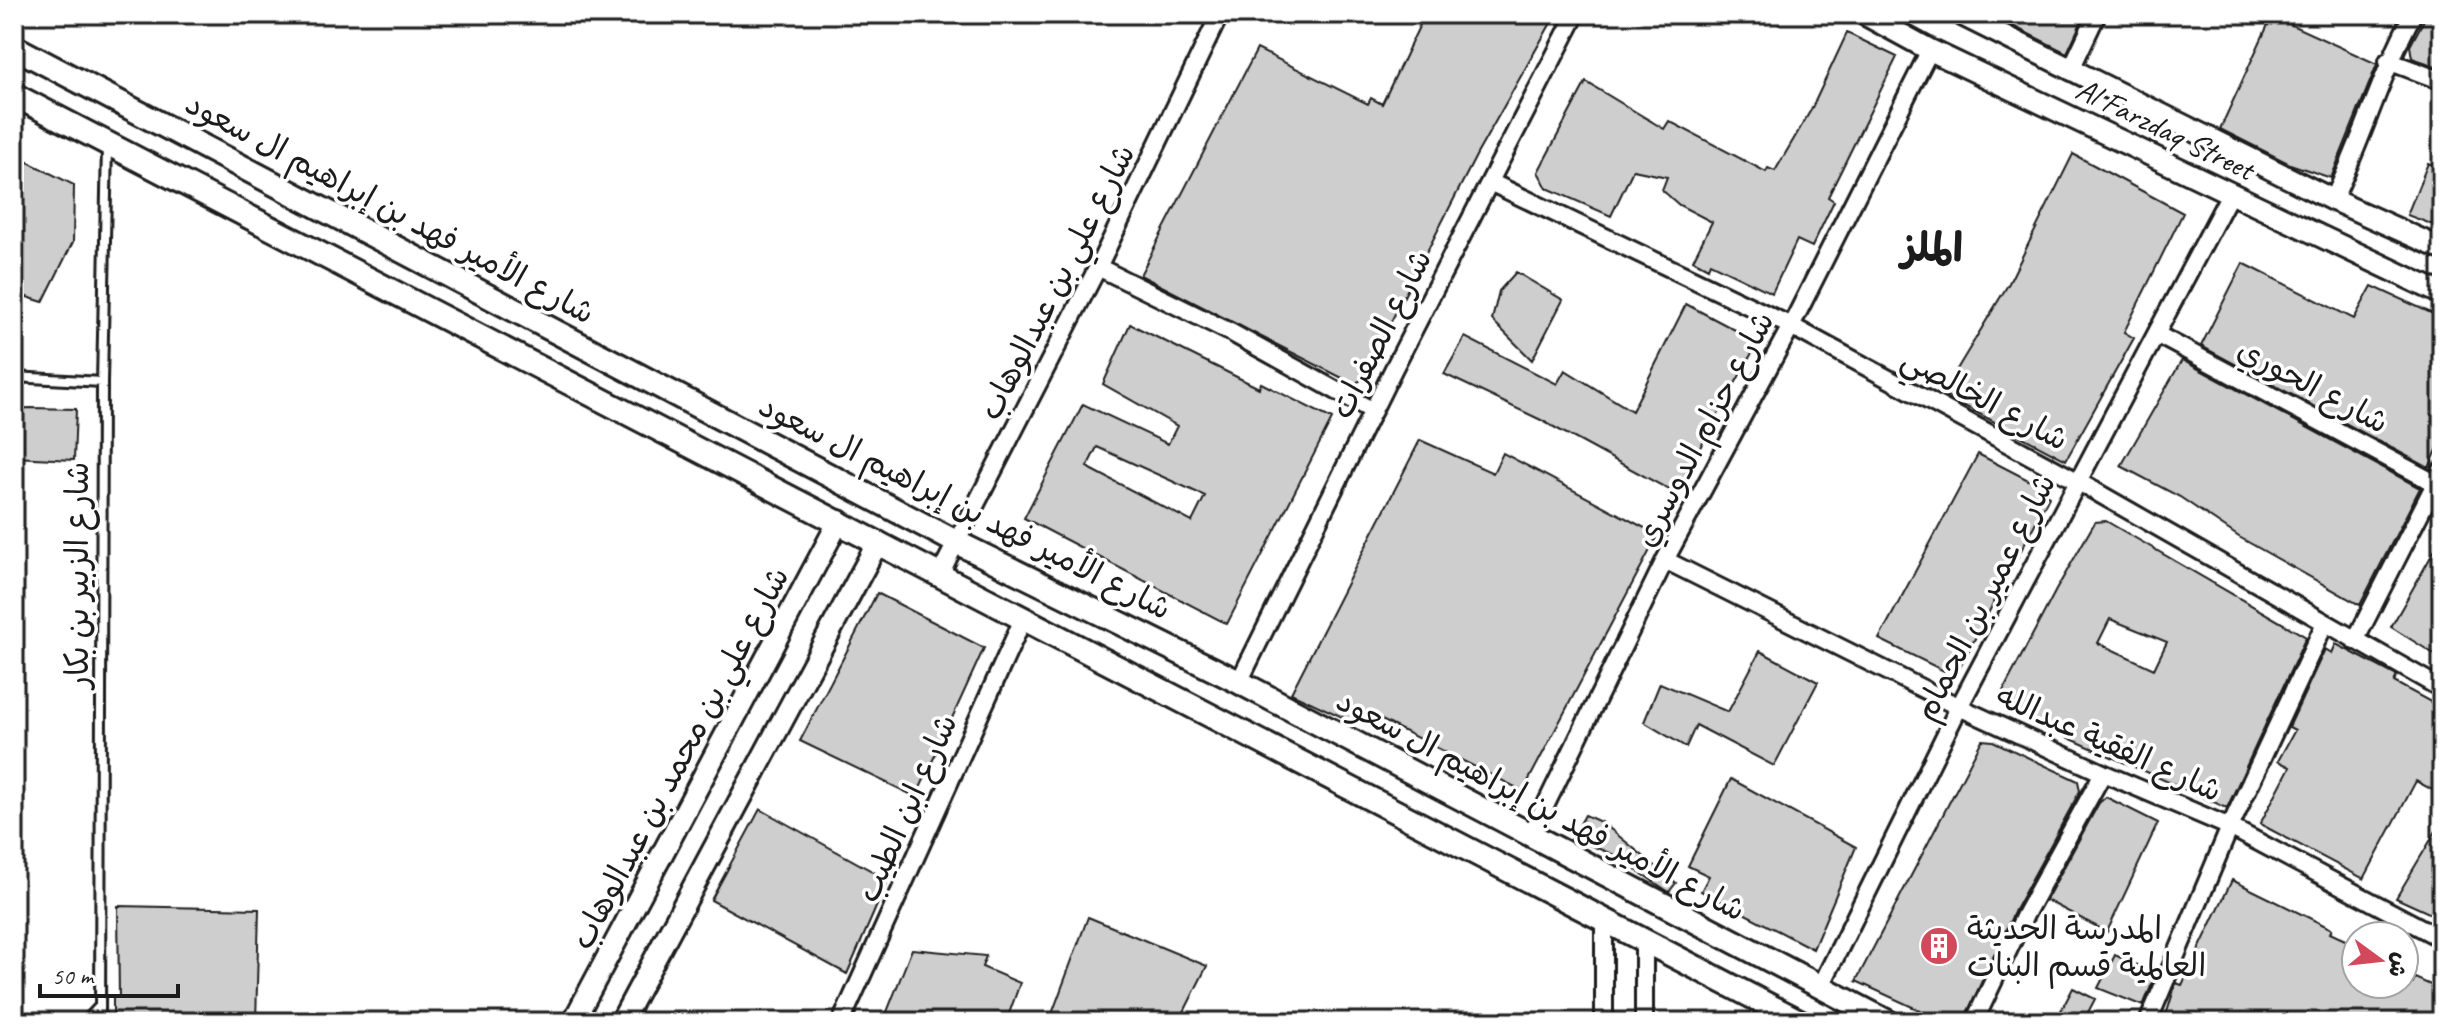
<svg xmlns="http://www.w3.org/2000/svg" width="2456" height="1036" font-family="Caveat,'Playpen Sans Arabic',sans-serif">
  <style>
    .building { fill: #cecece; stroke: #1c1c1c; stroke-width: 2; fill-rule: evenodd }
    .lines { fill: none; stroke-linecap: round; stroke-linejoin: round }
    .service-casing { stroke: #1c1c1c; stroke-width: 14 }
    .minor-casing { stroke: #1c1c1c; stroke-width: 22 }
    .tertiary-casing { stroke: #1c1c1c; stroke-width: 26 }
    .secondary-casing { stroke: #1c1c1c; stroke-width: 28 }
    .service { stroke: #fff; stroke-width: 8 }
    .minor { stroke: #fff; stroke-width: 16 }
    .tertiary { stroke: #fff; stroke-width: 20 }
    .secondary { stroke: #fff; stroke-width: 22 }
    .labels { text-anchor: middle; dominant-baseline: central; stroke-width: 7; stroke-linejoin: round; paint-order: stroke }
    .street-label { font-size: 32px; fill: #1c1c1c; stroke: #fff }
    .poi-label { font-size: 32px; fill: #1c1c1c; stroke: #fff; text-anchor: start }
    .district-label { font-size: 40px; font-weight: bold; fill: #1c1c1c; stroke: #fff }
  </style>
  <rect width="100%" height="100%" fill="#fff"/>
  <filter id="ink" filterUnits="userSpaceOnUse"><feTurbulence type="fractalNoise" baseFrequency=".0125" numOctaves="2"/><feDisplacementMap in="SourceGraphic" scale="16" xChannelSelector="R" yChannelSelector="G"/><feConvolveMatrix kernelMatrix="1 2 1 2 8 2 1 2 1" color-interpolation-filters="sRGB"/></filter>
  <g filter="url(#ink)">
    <!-- building -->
    <path class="building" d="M1425,14H1556L1477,154L1361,380L1354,384L1140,275L1257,49L1368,104L1371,98L1382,104Z
      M1989,14H2085L2067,53Z
      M2427,14H2442V68L2412,58L2410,46Z
      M2272,16L2377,64L2331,178L2290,164L2220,129Z
      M1847,33L1897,57L1828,197L1834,201L1812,247L1797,240L1772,293L1710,263L1708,268L1693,260L1712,222L1679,205L1662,190L1667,177L1633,170L1611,216L1547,188L1538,172L1586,82L1664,129L1669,121L1766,172L1768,168L1775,171L1812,108Z
      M2073,154L2183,213L2124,332L2134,338L2066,460L1942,394L2009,283Z
      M14,155L74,185L73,242L43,302L14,293Z
      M2428,163L2442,169V228L2407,215Z
      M2243,263L2354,319L2372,286L2442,318V439L2429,468L2201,346Z
      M1516,272L1563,300L1532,360L1492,320L1499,291Z
      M1686,304L1758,342L1675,493L1541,420L1444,374L1465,337L1557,384L1565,370L1632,411Z
      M1130,324L1259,388L1261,383L1332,419L1227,624L1024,518L1083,404L1168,444L1177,426L1103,384ZM1097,447L1205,496L1192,522L1087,467Z
      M2182,360L2420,488L2360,605L2239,537L2180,497L2121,466Z
      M30,408L76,409L74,460L14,457V409Z
      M1420,440L1493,473L1503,453L1658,535L1523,791L1362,710L1355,723L1291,693Z
      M1978,454L2042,487L2049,497L1959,669L1944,671L1879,639Z
      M2106,521L2306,637L2227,808L2053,731L2003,703V691L2056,590L2095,522ZM2110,619L2167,642L2154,669L2098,643Z
      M2442,537V659L2391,627Z
      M877,593L984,648L916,797L800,741Z
      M2336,644L2397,676L2394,682L2442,708V795L2416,781L2364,879L2260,824L2290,767L2278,761L2295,730L2289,727L2325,649L2332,653Z
      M1760,651L1818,682L1774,766L1696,725L1686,747L1644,722L1660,683L1728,712Z
      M1982,740L1993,741L2078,781L2080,791L2015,910L1963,1022H1945L1856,981Z
      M1731,779L1856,847L1813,949L1701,891L1709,876L1688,866Z
      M2106,797L2158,823L2107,932L2046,900L2099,803Z
      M760,809L888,880L847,974L711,900Z
      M1585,815L1603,823L1676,883L1669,892L1626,863L1627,860L1572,838Z
      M2442,821V919L2396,898Z
      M2232,880L2332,929L2330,933L2356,945V984H2412L2415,978L2442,990L2430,1022H2164L2176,983L2182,985Z
      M118,906L259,909L256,1022H113V997H119Z
      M1088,917L1207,966L1179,1022H1049Z
      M912,949L986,956L982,967L1020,983L1006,1022H883Z
      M2115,955L2156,974L2143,1006L2098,988Z
      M2073,988L2095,999L2083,1022H2055Z"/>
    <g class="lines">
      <!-- service casing -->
      <g class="service-casing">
        <path id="service" d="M14,377L102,382
          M85,1022L100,1006
          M100,1022L102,382L107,146"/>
      </g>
      <!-- minor casing -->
      <g class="minor-casing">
        <path id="minor" d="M2388,61L2442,81
          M2070,71L2097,14
          M1490,182L1791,326L2077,481L2442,689
          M2333,200C2363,139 2381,74 2413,14
          M1098,267L1232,333L1373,411
          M2158,335L2442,487
          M1665,560L1959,707L2103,773L2230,827L2442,939
          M940,574L1098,267L1220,14
          M2355,641L2442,470
          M1239,682L1394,368L1576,14
          M1531,835L1665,560L1791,326L1930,50
          M1604,922V1022
          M1820,988L1959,707L2230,194
          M841,1022L1024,617
          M1644,1022V941
          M1974,1022L2025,915L2103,773
          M2148,1022L2230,827L2325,623"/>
      </g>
      <!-- tertiary casing -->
      <g class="tertiary-casing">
        <path id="tertiary" d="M1864,14L1930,50L2442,294
          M1960,14L2333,200L2442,249
          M573,1022L839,521
          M621,1022L878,542"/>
      </g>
      <!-- secondary casing -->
      <g class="secondary-casing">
        <path id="secondary" d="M14,47L956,542L1239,682L1888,1022
          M14,95L1801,1022"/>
      </g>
      <!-- service -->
      <use href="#service" class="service"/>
      <!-- minor -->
      <use href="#minor" class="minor"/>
      <!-- tertiary -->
      <use href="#tertiary" class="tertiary"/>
      <!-- secondary -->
      <use href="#secondary" class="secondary"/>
    </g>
  </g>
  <!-- icons -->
  <defs>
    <g id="building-disc" transform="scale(2)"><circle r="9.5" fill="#d1495b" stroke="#fff"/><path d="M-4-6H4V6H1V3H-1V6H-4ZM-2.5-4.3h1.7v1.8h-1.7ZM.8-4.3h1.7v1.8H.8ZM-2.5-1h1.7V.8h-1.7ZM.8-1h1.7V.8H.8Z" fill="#fff"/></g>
  </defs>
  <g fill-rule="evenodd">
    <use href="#building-disc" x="1939" y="946"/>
  </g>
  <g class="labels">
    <!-- street labels -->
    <g class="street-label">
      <text transform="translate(2165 129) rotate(26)">Al Farzdaq Street</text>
      <text transform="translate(390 208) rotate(28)">شارع الأمير فهد بن إبراهيم ال سعود</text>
      <text transform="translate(1057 282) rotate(-63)">شارع علي بن عبدالوهاب</text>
      <text transform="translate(1381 334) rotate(-63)">شارع الصفرات</text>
      <text transform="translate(2313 386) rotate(28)">شارع الحوري</text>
      <text transform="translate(1985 399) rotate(28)">شارع الخالصي</text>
      <text transform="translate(1704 429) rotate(-62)">شارع حزام الدوسري</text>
      <text transform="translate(965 507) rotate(27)">شارع الأمير فهد بن إبراهيم ال سعود</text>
      <text transform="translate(77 575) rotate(-90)">شارع الزبير بن بكار</text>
      <text transform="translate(1985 597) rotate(-63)">شارع عمير بن الحمام</text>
      <text transform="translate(2109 743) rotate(24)">شارع الفقية عبدالله</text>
      <text transform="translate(680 758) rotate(-62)">شارع علي بن محمد بن عبدالوهاب</text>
      <text transform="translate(1541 805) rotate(28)">شارع الأمير فهد بن إبراهيم ال سعود</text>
      <text transform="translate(907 808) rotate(-66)">شارع ابن الطيب</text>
    </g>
    <!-- poi labels -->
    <g class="poi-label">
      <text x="1967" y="928">المدرسة الحديثة<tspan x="1967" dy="37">العالمية قسم البنات</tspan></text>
    </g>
    <!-- district labels -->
    <g class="district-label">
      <text x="1932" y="248">الملز</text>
    </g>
  </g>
  <!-- margin -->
  <rect width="2456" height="1036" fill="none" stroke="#fff" stroke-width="48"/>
  <rect x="24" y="24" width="2408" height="988" fill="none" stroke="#1c1c1c" stroke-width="3" filter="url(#ink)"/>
  <!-- north arrow -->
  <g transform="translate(2380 960) rotate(105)"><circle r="38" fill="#ffffff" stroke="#a4a4a4" stroke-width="2"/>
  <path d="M0-6L14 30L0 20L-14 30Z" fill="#d1495b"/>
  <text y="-12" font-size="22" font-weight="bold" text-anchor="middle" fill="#1c1c1c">ش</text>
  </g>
  <!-- scale -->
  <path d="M40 984v12h138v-12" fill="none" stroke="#1c1c1c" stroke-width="4"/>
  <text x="52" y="984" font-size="24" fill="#1c1c1c" stroke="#ffffff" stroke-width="6" paint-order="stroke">50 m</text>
</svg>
